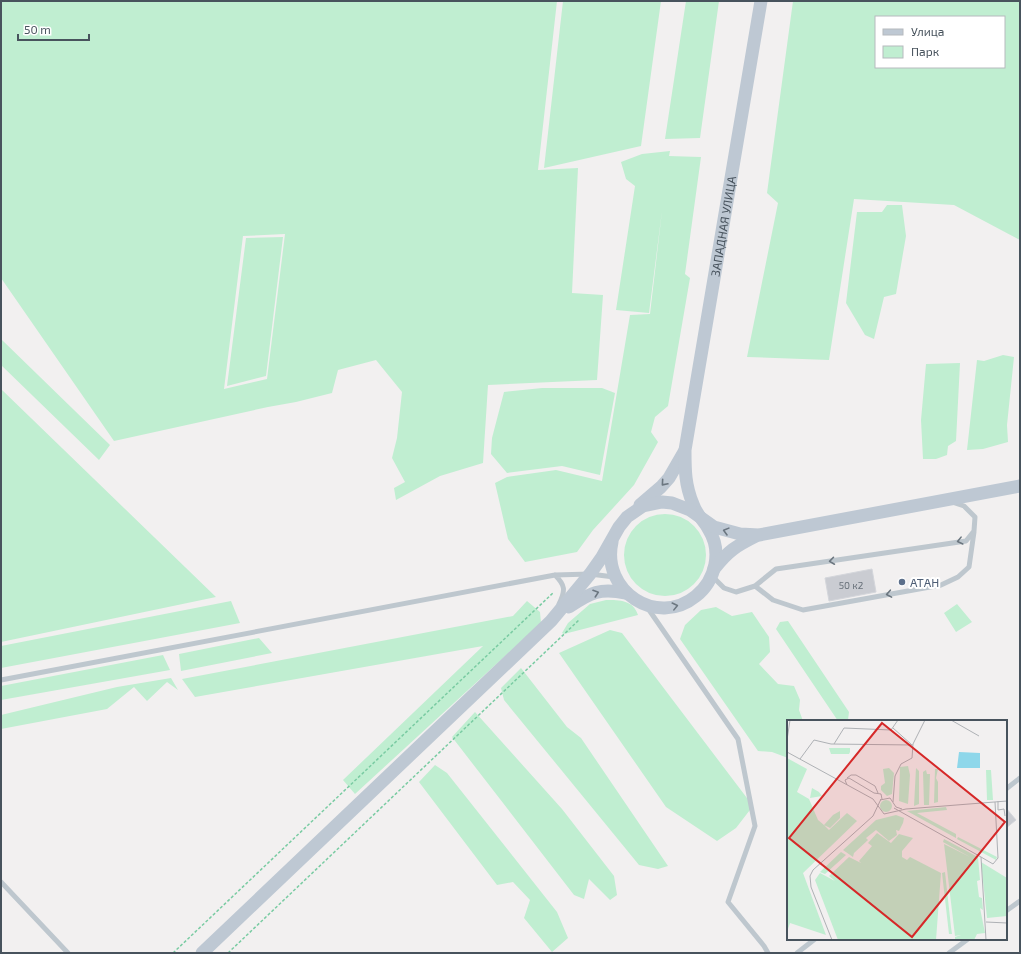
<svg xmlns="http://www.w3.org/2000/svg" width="1021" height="954" font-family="'Exo 2',sans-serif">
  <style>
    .green { fill: #c0eed1; fill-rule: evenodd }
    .building { fill: #caccd2; stroke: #d4d6db }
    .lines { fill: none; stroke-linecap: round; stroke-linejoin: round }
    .path { stroke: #79cba2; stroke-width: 1.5; stroke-dasharray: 3 2; stroke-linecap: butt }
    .lane { stroke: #bec7ce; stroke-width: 5 }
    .secondary { stroke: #bec8d3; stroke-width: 13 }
    .oneway { stroke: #6b7680 }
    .oneway2 { stroke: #6b767f }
    .service-dot { fill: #5c6f8a; stroke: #fff; stroke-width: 1.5 }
    .labels { text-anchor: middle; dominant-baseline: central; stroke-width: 4; stroke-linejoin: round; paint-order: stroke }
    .number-label { font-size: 10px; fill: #68717a }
    .street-label { font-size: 12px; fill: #48535d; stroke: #fff }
    .service-label { font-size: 12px; fill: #4e5e75; stroke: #fff; text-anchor: start }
    .inset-road { fill: none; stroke: #aeb1b5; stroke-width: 1 }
    .view { fill: #d62828; fill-opacity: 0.15; stroke: #d62828; stroke-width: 2 }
    .inset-edge { fill: none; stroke: #48535d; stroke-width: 2 }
  </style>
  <rect width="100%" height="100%" fill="#f2f0f0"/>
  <!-- green -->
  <path class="green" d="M1,1H557L538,170L578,168L572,293L603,295L597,380L488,385L483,463L440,476L396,500L394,488L405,482L392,458L397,438L402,392L376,360L338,370L332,393L296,402L268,407L114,441L1,278ZM285,234L267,379L224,389L243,236Z
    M563,1H661L641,146L544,168Z
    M686,1H719L700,138L665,139Z
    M793,1H1020V240L954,205L854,199L829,360L747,357L778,203L767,193ZM876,17H1004V67H876Z
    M670,151L669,156L701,157L685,274L690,278L668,406L655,417L651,432L658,442L634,485L593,530L577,552L525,562L508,539L495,483L507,477L556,470L602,481L630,315L650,314L662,211L649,313L616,310L635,186L626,179L621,162L642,154Z
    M887,205H902L906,236L896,294L884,297L874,339L865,335L846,303L857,212H882Z
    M283,237L266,376L227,386L246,238Z
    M1,339L110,445L99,460L1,365Z
    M1003,355L1014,357L1007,425L1008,442L983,449L967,450L977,360L984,361Z
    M960,363L956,441L948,446L947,455L936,459H923L921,420L926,364Z
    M542,388H602L615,393L600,475L562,466L507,473L491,454L492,438L504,392Z
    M1,389L216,597L1,642Z
    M624 555a41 41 0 1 1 82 0a41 41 0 1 1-82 0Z
    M606,600C620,600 633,600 638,615L564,634L562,633L568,623L590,604Z
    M231,601L240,623L1,668V646Z
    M527,601L540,612L541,623L355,794L343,780L483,646L195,697L182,679L513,616Z
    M957,604L972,622L956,632L944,613Z
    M716,607L732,616L752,612L769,637L770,652L759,664L778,684L794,686L800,700L799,710L803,721H788V758L772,752L758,751L680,639L685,625L701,610Z
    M788,621L849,712L848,720L845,721H838L776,629L780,622Z
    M610,630L622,633L753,806L736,828L717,841L666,807L559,653Z
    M259,638L272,653L181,671L179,654Z
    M163,655L170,670L1,700V686Z
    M521,668L567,727L581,738L668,866L658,869L639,865L504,700L501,688Z
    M171,678L178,690L167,682L147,701L134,687L107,709L1,729V715L117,687Z
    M475,712L562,809L614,876L617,895L610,900L589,879L584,899L574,895L452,737Z
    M435,765L447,773L557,912L568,938L552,952L524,918L530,900L513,882L497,885L419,782Z"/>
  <!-- building -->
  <path class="building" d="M872,569L876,592L829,601L825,578Z
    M1006,808L1016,820L1006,828Z"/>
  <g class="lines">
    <!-- path -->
    <path class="path" d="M173,953L554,592
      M228,953L579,620"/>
    <!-- lane -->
    <path class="lane" d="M555,575C565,585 566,590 559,604
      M712,576L724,588L736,592L755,586L776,569L966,541L974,531L975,517L964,506L952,502
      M755,586L773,600L803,610L941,585L958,577L969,567L974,532
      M647,607L738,739L755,826L728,902L764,946L768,953
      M1,680L555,575L590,574L614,577
      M1006,789L1020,778
      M1,882L68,953
      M1006,911L1020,901
      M797,953L815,939
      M949,953L968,939"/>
    <!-- secondary -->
    <g class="secondary">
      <path d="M640,505L661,487L669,478L684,452"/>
      <path id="s1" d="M612,542C601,591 657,628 696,596C716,580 722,551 709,530C704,520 697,516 693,504C685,485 685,470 685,450L761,1"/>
      <path d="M714,569C728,551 736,546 756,536"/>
      <path d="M569,607C591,592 600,588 626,593"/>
      <path d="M202,953L551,621L590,574L602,557L619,527L627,517L643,506L662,502L672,503L690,510L714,527L740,534L759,535L1020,486"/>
    </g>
  </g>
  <!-- one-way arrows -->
  <defs><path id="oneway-chevron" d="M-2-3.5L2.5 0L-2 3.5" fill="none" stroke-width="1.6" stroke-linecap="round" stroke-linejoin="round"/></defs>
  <g class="oneway">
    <use href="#oneway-chevron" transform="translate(664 483) rotate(131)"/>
    <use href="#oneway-chevron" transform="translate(726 531) rotate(-165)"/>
    <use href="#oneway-chevron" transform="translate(596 593) rotate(-19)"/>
    <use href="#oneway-chevron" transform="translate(675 606) rotate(-14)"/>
  </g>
  <g class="oneway2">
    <use href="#oneway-chevron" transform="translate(960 541) rotate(166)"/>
    <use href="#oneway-chevron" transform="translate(832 561) rotate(172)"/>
    <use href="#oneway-chevron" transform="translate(889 594) rotate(170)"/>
  </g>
  <!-- markers -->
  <circle class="service-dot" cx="902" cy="582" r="4"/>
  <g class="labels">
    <!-- number labels -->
    <g class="number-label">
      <text x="851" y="585">50 к2</text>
    </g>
    <!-- street labels -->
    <g class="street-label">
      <text stroke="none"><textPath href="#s1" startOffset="517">ЗАПАДНАЯ УЛИЦА</textPath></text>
    </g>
    <!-- service labels -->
    <g class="service-label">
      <text x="910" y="582">АТАН</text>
    </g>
  </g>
  <!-- overview -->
  <g transform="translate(787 720)">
    <rect width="220" height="220" fill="#f2f0f0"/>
    <path d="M42,28H63V32L62,34H44ZM0,38L20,49L10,72L22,79L31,100L37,105L46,95L53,91V98L43,108L37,105L42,110L60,93L70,101L16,153L39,215L3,203L0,212ZM121,46L123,55L121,84L112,81L113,47ZM102,48L107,53L105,74L100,76L94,70V66L98,63L96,49ZM129,48L132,51V84L127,86ZM148,49H151L149,58L151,62V82L147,83ZM139,50L140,54H143L142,85H137L136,52ZM199,50H204L206,80H200ZM25,68L32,72L35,76L23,78ZM93 86a6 6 0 1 1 12 0a6 6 0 1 1-12 0ZM159,87L160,90L130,93L169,114V118L120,91ZM109,95L117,98L116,103L112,111L109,110L110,115L102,121L89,110L79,118L81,120L67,133L66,137L56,130L89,100ZM90,113L104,123L112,114L126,118L115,131V137L120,140L123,137L154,153L149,220H51L28,160L33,153L48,161L42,156L62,137L74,143L72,141L85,126L81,123ZM171,117L210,137L209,140L170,119ZM157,119L191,137L193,160L190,161L192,177L195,178L196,190L193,188L198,213L190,214L187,220H168V217L174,215L168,216L157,124L183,137L156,122ZM54,132L59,135L38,154L33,152ZM194,142L220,158V196L200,198ZM158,152L164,207L165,214H162L155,153Z" fill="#c0eed1"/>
    <path d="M172,32L193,33V48H170Z" fill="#8ed7ea"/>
    <path class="inset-road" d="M164,0L192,16M106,8L125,25M0,20L3,0M47,24L57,8L104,10L111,0M0,32L86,79L97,94L119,89L220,81M13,39L27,20L44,24L126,25M60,58L64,55H69L88,66L91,73M60,65L58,60L62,58L87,73L94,74L95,79M93,80L103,78L109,87L115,89M211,81V90L217,89L218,96M106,82L108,56L114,44L125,38L126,24L138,0M107,88L194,137L199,220M194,137L206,144L211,138L208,82M199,202L220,203M45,220L24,167L23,156L26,150L86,96L94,79"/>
    <path class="view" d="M95,3L218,102L125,217L2,118Z"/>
    <rect width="220" height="220" class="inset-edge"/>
  </g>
  <!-- border -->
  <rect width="1021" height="954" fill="none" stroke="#48535d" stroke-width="4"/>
  <!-- legend -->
  <rect x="875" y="16" width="130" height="52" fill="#ffffff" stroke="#b6babe"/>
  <rect x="883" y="29" width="20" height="6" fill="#bec8d3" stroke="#b6babe"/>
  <text x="911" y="36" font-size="12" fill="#48535d">Улица</text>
  <rect x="883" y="46" width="20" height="12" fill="#c0eed1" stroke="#b6babe"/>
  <text x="911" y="56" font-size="12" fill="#48535d">Парк</text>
  <!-- scale -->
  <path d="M18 34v6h71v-6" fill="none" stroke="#48535d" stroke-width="2"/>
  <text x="24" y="34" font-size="12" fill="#48535d" stroke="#ffffff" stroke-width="3" paint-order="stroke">50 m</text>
</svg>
